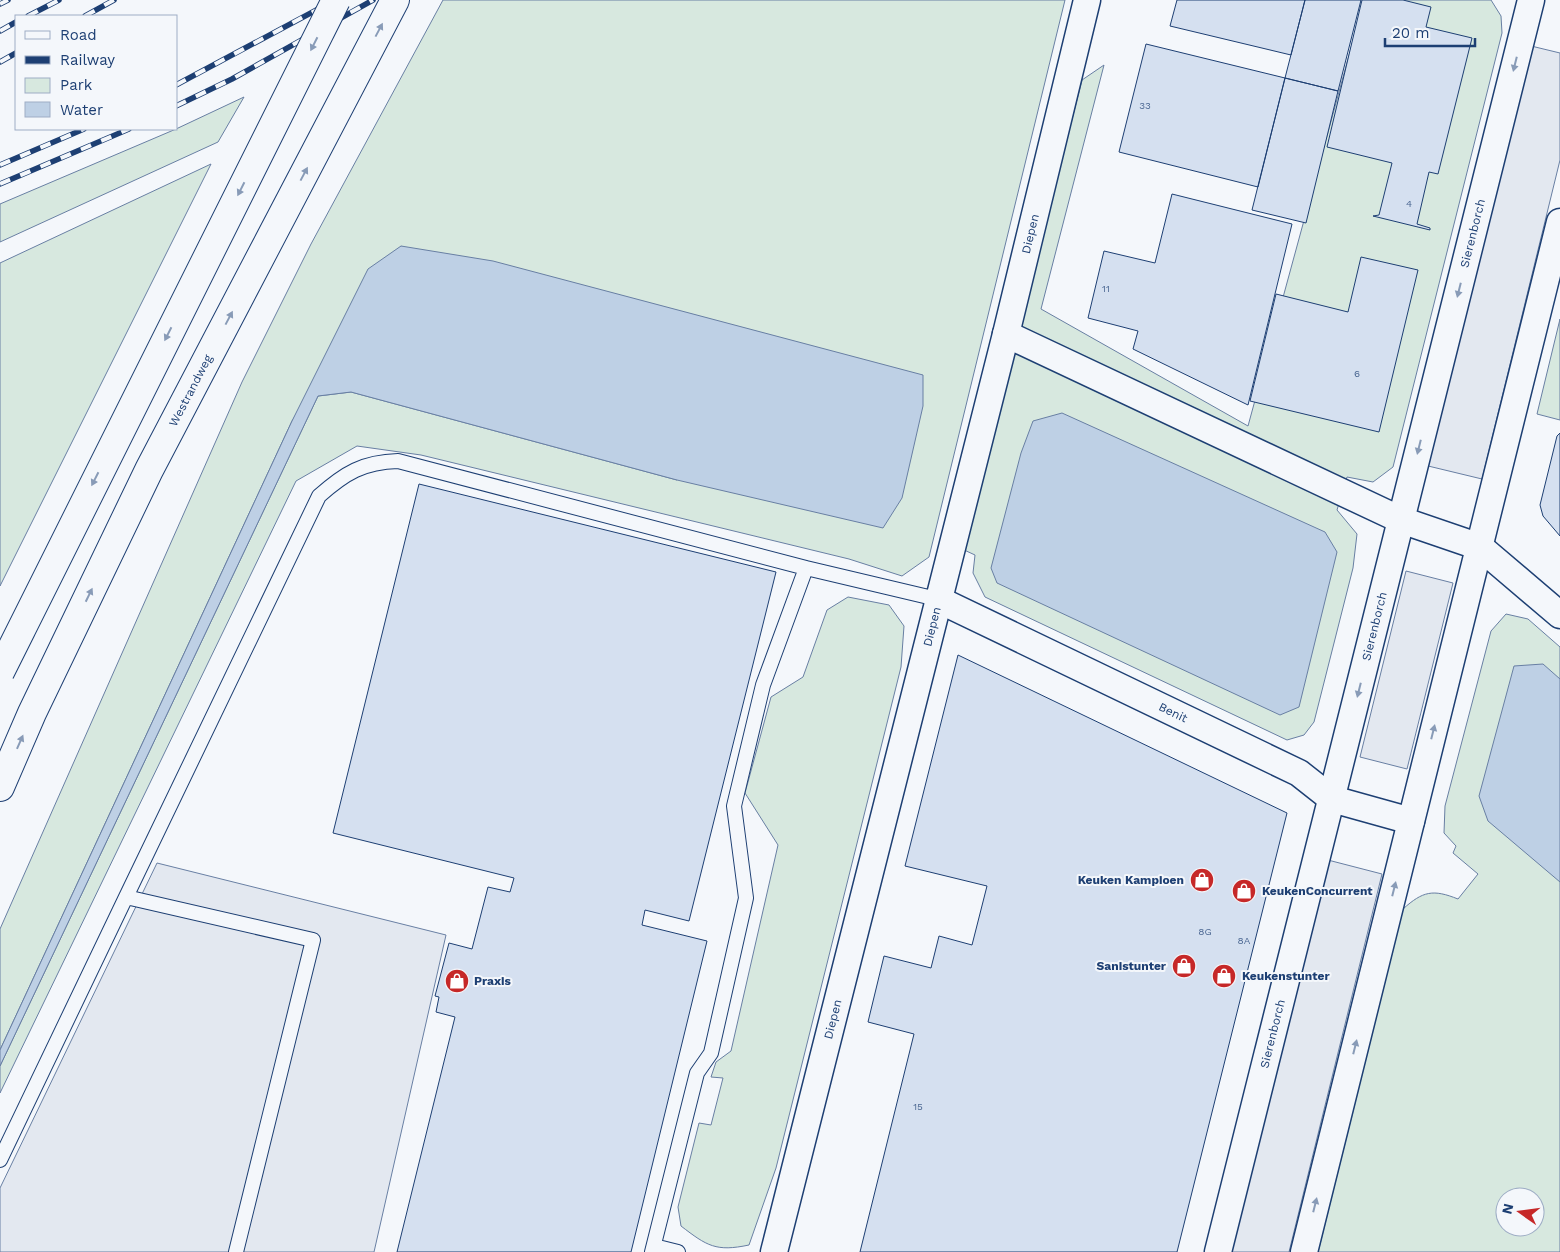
<svg xmlns="http://www.w3.org/2000/svg" width="1560" height="1252" font-family="'Work Sans',sans-serif">
  <style>
    .green { fill: #d7e8df; stroke: #687fa3; fill-rule: evenodd }
    .parking { fill: #e3e8f0; stroke: #687fa3 }
    .water { fill: #bed0e5; stroke: #687fa3 }
    .building { fill: #d5e0f0; stroke: #1d3f73 }
    .lines { fill: none; stroke-linecap: round; stroke-linejoin: round }
    .lane-casing { stroke: #1d3f73; stroke-width: 16 }
    .street-casing { stroke: #1d3f73; stroke-width: 29 }
    .highway-casing { stroke: #1d3f73; stroke-width: 30 }
    .lane { stroke: #f4f7fb; stroke-width: 14 }
    .street { stroke: #f4f7fb; stroke-width: 26 }
    .highway { stroke: #f4f7fb; stroke-width: 28 }
    .rail-casing { stroke: #1d3f73; stroke-width: 5.5 }
    .rail { stroke: #f4f7fb; stroke-width: 4; stroke-dasharray: 11; stroke-linecap: butt }
    .highway-bridge-casing { stroke: #1d3f73; stroke-width: 30; stroke-linecap: butt }
    .highway-bridge { stroke: #f4f7fb; stroke-width: 28 }
    .oneway { fill: #889bb7 }
    .labels { text-anchor: middle; dominant-baseline: central; stroke-width: 4; stroke-linejoin: round; paint-order: stroke }
    .number-label { font-size: 10px; fill: #4b6792 }
    .street-label { font-size: 12px; fill: #1d3f73; stroke: #f4f7fb }
    .poi-label { font-size: 12px; font-weight: bold; fill: #1d3f73; stroke: #f4f7fb; text-anchor: start }
  </style>
  <rect width="100%" height="100%" fill="#f4f7fb"/>
  <!-- green -->
  <path class="green" d="M443,0H1065L929,557L902,576L849,559L421,455L357,446L296,481L0,1093V1066L318,396L351,392L677,480L401,246L292,421L0,1050V929L242,382L311,244Z
    M1364,0H1491L1501,16L1502,33L1393,467L1373,482L1347,477L1337,510L1357,534L1353,568L1314,722L1304,735L1287,740L985,597L973,573L975,555L962,549L1082,80L1104,65L1041,309L1248,426Z
    M244,97L218,142L0,242V204L176,129Z
    M211,164L0,586V263Z
    M1560,319V420L1537,414Z
    M848,597L889,605L904,626L901,667L776,1168L749,1245C716,1252 707,1246 681,1226L678,1207L699,1123L711,1125L723,1078L711,1077L716,1062L731,1051L778,845L745,793L771,697L803,677L827,610Z
    M1506,614L1528,619L1560,647V1252H1318L1403,909C1423,891 1433,889 1458,899L1478,874L1453,853L1456,846L1444,833L1445,806L1491,631ZM1505,1197H1535V1227H1505Z"/>
  <!-- parking -->
  <path class="parking" d="M1527,45L1560,53V160L1482,479L1424,465Z
    M1406,571L1453,583L1407,769L1360,757Z
    M1324,859L1382,874L1289,1252H1226Z
    M157,863L446,935L374,1252H0V1188Z"/>
  <!-- water -->
  <path class="water" d="M401,246L493,261L923,375V406L902,498L883,528L677,480L351,392L318,396L0,1066V1050L292,421L368,269Z
    M1062,413L1325,532L1337,552L1299,707L1280,715L997,583L991,568L1021,453L1033,421Z
    M1543,664L1560,679V882L1488,821L1479,796L1514,666Z"/>
  <!-- building -->
  <path class="building" d="M1177,0H1305L1291,55L1170,26Z
    M1305,0H1361L1338,91L1285,78Z
    M1362,0H1403L1431,7L1426,27L1472,38L1438,174L1429,172L1417,224L1430,228V230L1373,216L1379,215L1392,163L1327,147Z
    M1146,44L1285,78L1258,187L1119,152Z
    M1285,78L1338,91L1306,223L1252,210Z
    M1172,194L1292,224L1248,405L1133,349L1138,331L1088,318L1104,251L1155,263Z
    M1361,257L1418,270L1379,432L1250,401L1276,294L1348,312Z
    M1560,433V536L1543,516L1540,505L1557,436Z
    M419,484L776,572L689,921L645,910L642,925L707,941L631,1252H397L455,1017L436,1012L439,997L435,996L449,943L472,949L488,887L510,892L514,878L333,833Z
    M958,655L1287,813L1177,1252H860L914,1034L868,1022L884,956L931,968L939,936L972,945L987,886L905,866Z"/>
  <g class="lines">
    <!-- lane casing -->
    <g class="lane-casing">
      <path id="lane" d="M126,897L319,496C345,473 363,462 398,461L806,568
        M0,1160L126,897L313,940L236,1252
        M654,1246L678,1252
        M652,1252L697,1073L711,1053L746,898L734,806L763,685L806,568L937,599"/>
    </g>
    <!-- street casing -->
    <g class="street-casing">
      <g id="street">
        <path d="M1006,334L1401,520L1480,547L1560,615"/>
        <path id="s1" d="M937,599L1299,773L1332,799L1411,821"/>
        <path id="s2" d="M774,1252L1006,334L1087,0"/>
        <path id="s3" d="M1218,1252L1531,0"/>
        <path d="M1304,1252L1560,222"/>
      </g>
    </g>
    <!-- highway casing -->
    <g class="highway-casing">
      <g id="highway">
        <path id="s4" d="M0,787L32,713L149,470L395,0"/>
      </g>
    </g>
    <!-- lane -->
    <use href="#lane" class="lane"/>
    <!-- street -->
    <use href="#street" class="street"/>
    <!-- highway -->
    <use href="#highway" class="highway"/>
    <!-- rail casing -->
    <g class="rail-casing">
      <path id="rail" d="M0,4L8,0
        M28,16L59,0
        M85,16L114,0
        M0,31L16,22
        M0,62L16,53
        M176,85L335,0
        M176,106L232,79L373,0
        M0,165L84,129
        M0,184L129,129"/>
    </g>
    <!-- rail -->
    <use href="#rail" class="rail"/>
    <!-- highway-bridge casing -->
    <g class="highway-bridge-casing">
      <path id="highway-bridge" d="M0,672L336,0"/>
    </g>
    <!-- highway-bridge -->
    <use href="#highway-bridge" class="highway-bridge"/>
  </g>
  <!-- one-way arrows -->
  <defs><path id="oneway-solid" d="M-6-.8H1V-3.2L6.5 0L1 3.2V.8H-6Z" transform="scale(1.25)"/></defs>
  <g class="oneway">
    <use href="#oneway-solid" transform="translate(379 30) rotate(-62)"/>
    <use href="#oneway-solid" transform="translate(314 44) rotate(117)"/>
    <use href="#oneway-solid" transform="translate(1515 64) rotate(104)"/>
    <use href="#oneway-solid" transform="translate(304 174) rotate(-62)"/>
    <use href="#oneway-solid" transform="translate(241 189) rotate(117)"/>
    <use href="#oneway-solid" transform="translate(1459 290) rotate(104)"/>
    <use href="#oneway-solid" transform="translate(229 318) rotate(-62)"/>
    <use href="#oneway-solid" transform="translate(168 334) rotate(117)"/>
    <use href="#oneway-solid" transform="translate(1419 447) rotate(104)"/>
    <use href="#oneway-solid" transform="translate(95 479) rotate(117)"/>
    <use href="#oneway-solid" transform="translate(89 595) rotate(-64)"/>
    <use href="#oneway-solid" transform="translate(1359 690) rotate(104)"/>
    <use href="#oneway-solid" transform="translate(1433 732) rotate(-76)"/>
    <use href="#oneway-solid" transform="translate(20 742) rotate(-66)"/>
    <use href="#oneway-solid" transform="translate(1394 889) rotate(-76)"/>
    <use href="#oneway-solid" transform="translate(1355 1047) rotate(-76)"/>
    <use href="#oneway-solid" transform="translate(1315 1205) rotate(-76)"/>
  </g>
  <!-- icons -->
  <defs>
    <g id="shop-disc" transform="scale(1.25)"><circle r="9.5" fill="#c62828" stroke="#f4f7fb"/><path d="M-5-2.5h2.3a2.7 3.5 0 0 1 5.4 0H5L5.5 6h-11ZM-1.5-2.5h3a1.5 2.3 0 0 0-3 0Z" fill="#fff"/></g>
  </defs>
  <g fill-rule="evenodd">
    <use href="#shop-disc" x="1202" y="880"/>
    <use href="#shop-disc" x="1244" y="891"/>
    <use href="#shop-disc" x="1184" y="966"/>
    <use href="#shop-disc" x="1224" y="976"/>
    <use href="#shop-disc" x="457" y="981"/>
  </g>
  <g class="labels">
    <!-- number labels -->
    <g class="number-label">
      <text x="1145" y="105">33</text>
      <text x="1409" y="203">4</text>
      <text x="1106" y="288">11</text>
      <text x="1357" y="373">6</text>
      <text x="1205" y="931">8G</text>
      <text x="1244" y="940">8A</text>
      <text x="918" y="1106">15</text>
    </g>
    <!-- street labels -->
    <g class="street-label">
      <text stroke="none"><textPath href="#s3" startOffset="1050">Sierenborch</textPath></text>
      <text stroke="none"><textPath href="#s2" startOffset="1050">Diepen</textPath></text>
      <text stroke="none"><textPath href="#s4" startOffset="440">Westrandweg</textPath></text>
      <text stroke="none"><textPath href="#s2" startOffset="645">Diepen</textPath></text>
      <text stroke="none"><textPath href="#s3" startOffset="645">Sierenborch</textPath></text>
      <text stroke="none"><textPath href="#s1" startOffset="262">Benit</textPath></text>
      <text stroke="none"><textPath href="#s2" startOffset="240">Diepen</textPath></text>
      <text stroke="none"><textPath href="#s3" startOffset="225">Sierenborch</textPath></text>
    </g>
    <!-- poi labels -->
    <g class="poi-label">
      <text x="1184" y="880" text-anchor="end">Keuken Kampioen</text>
      <text x="1262" y="891">KeukenConcurrent</text>
      <text x="1166" y="966" text-anchor="end">Sanistunter</text>
      <text x="1242" y="976">Keukenstunter</text>
      <text x="474" y="981">Praxis</text>
    </g>
  </g>
  <!-- legend -->
  <rect x="15" y="15" width="162" height="115" fill="#f4f7fb" stroke="#9eadc5"/>
  <rect x="25" y="31" width="25" height="8" fill="#f4f7fb" stroke="#9eadc5"/>
  <text x="60" y="40" font-size="15" fill="#1d3f73">Road</text>
  <rect x="25" y="56" width="25" height="8" fill="#1d3f73" stroke="#9eadc5"/>
  <text x="60" y="65" font-size="15" fill="#1d3f73">Railway</text>
  <rect x="25" y="78" width="25" height="15" fill="#d7e8df" stroke="#9eadc5"/>
  <text x="60" y="90" font-size="15" fill="#1d3f73">Park</text>
  <rect x="25" y="102" width="25" height="15" fill="#bed0e5" stroke="#9eadc5"/>
  <text x="60" y="115" font-size="15" fill="#1d3f73">Water</text>
  <!-- north arrow -->
  <g transform="translate(1520 1212) rotate(284)"><circle r="24" fill="#f4f7fb" stroke="#9eadc5"/>
  <path d="M0-4L9 19L0 12L-9 19Z" fill="#c62828"/>
  <text y="-8" font-size="14" font-weight="bold" text-anchor="middle" fill="#1d3f73">N</text>
  </g>
  <!-- scale -->
  <path d="M1385 38v8h90v-8" fill="none" stroke="#1d3f73" stroke-width="2.5"/>
  <text x="1392" y="38" font-size="15" fill="#1d3f73" stroke="#f4f7fb" stroke-width="4" paint-order="stroke">20 m</text>
</svg>
